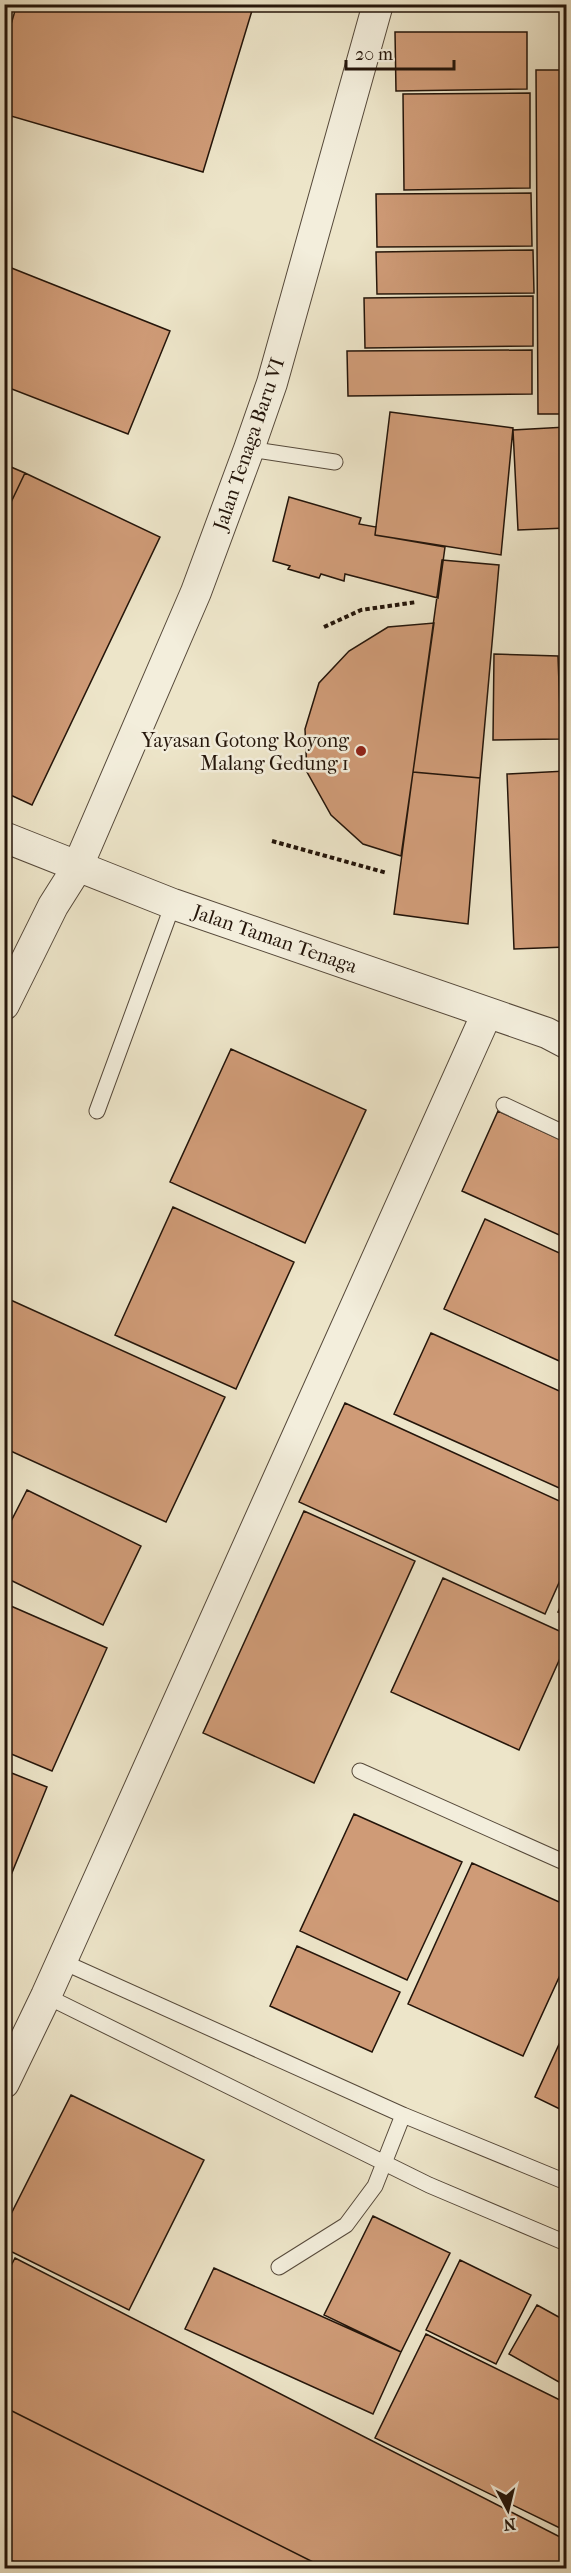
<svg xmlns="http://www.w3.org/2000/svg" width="571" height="2573" font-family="'IM FELL French Canon',serif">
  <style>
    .building { fill: #cf9b77; stroke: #24150a; stroke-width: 1.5 }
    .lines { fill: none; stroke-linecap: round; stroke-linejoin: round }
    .lane-casing { stroke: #56493a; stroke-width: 17 }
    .street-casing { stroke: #56493a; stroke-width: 32 }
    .path { stroke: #24150a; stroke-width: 4; stroke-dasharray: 4.5 3; stroke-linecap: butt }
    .lane { stroke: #f3eedc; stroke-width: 15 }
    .street { stroke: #f3eedc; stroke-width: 30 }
    .poi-dot { fill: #8f2418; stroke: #f3eedc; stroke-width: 2 }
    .labels { text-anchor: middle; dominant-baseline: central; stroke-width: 5; stroke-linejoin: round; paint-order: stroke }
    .street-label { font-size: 20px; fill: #24150a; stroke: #f3eedc }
    .poi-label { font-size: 20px; fill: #24150a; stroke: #f3eedc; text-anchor: end }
  </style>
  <rect width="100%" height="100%" fill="#ede5c9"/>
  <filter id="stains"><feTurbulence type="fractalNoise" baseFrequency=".00333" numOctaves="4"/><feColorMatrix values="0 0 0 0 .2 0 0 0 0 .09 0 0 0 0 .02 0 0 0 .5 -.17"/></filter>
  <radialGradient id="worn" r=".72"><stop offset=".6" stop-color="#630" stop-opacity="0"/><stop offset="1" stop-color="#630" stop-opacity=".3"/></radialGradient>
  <!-- building -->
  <path class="building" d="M17,4H254L203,172L4,114V48Z
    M395,32H527V89L396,91Z
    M536,70H566V414H538Z
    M530,93V188L404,190L403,94Z
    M531,193L532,246L377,247L376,194Z
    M533,250L534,293L377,294L376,252Z
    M4,265L170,331L128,434L4,386Z
    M533,296V346L365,348L364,298Z
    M532,350V394L348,396L347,351Z
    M390,412L513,428L501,555L375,535Z
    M566,427V528L518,530L513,430Z
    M4,464L25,473L4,517Z
    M25,473L160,537L32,805L4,792V517Z
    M289,497L361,518L359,524L376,527L375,535L445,547L438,598L345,574L344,581L321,574L319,578L288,569L290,566L273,561Z
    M442,560L499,565L480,778L413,772Z
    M434,623L413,772L401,856L363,844L331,815L307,772L305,729L319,683L349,651L388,627Z
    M494,654L558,656L561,739L493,740Z
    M566,771V947L514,949L507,774Z
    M413,772L480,778L468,924L394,914Z
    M231,1049L366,1110L305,1243L170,1182Z
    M498,1111L566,1142V1238L462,1191Z
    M173,1207L294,1262L236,1389L115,1335Z
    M485,1219L566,1256V1364L444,1309Z
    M4,1297L225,1397L166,1522L4,1448Z
    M431,1333L566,1394V1491L394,1414Z
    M345,1403L566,1504V1567L545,1614L299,1502Z
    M27,1490L141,1546L103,1625L4,1577V1535Z
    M304,1511L415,1561L314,1783L203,1733Z
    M443,1578L566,1634V1645L519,1750L391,1692Z
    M566,1593V1615L558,1612Z
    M4,1603L107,1648L52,1771L4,1751Z
    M4,1770L47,1787L11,1875L4,1873Z
    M354,1814L462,1862L407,1980L300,1931Z
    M472,1863L566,1905V1962L523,2056L408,2004Z
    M297,1946L400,1992L372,2052L270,2006Z
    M566,2029V2112L535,2097Z
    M71,2095L204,2160L129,2310L4,2248V2228Z
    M373,2216L450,2253L401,2352L324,2315Z
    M15,2258L566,2540V2554L559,2568H325L4,2407V2279Z
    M460,2260L531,2295L496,2364L426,2330Z
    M214,2268L401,2352L373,2414L185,2329Z
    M537,2305L566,2321V2386L509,2354Z
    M426,2334L566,2403V2531L375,2438Z
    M4,2407L325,2568H27L4,2557Z"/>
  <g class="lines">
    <!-- lane casing -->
    <g class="lane-casing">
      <path id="lane" d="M249,449L335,462
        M504,1105L566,1134
        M97,1111L173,904
        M360,1771L566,1863
        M61,1961L403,2115L566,2182
        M46,1996L429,2185L566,2243
        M279,2267L346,2225L375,2186L403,2115"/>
    </g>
    <!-- street casing -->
    <g class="street-casing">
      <path id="street" d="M4,837L173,904L547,1033L566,1043
        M4,1005L53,906L77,868L196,592L249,449L272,383L378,4
        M4,2083L46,1996L487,1013"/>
    </g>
    <!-- path -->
    <path class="path" d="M324,627L361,610L417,602
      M272,841L387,873"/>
    <!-- lane -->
    <use href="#lane" class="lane"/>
    <!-- street -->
    <use href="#street" class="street"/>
  </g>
  <!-- markers -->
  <circle class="poi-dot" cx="361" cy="751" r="6"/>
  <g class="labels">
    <!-- street labels -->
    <g class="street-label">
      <text transform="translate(249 444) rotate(-71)">Jalan Tenaga Baru VI</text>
      <text transform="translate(275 939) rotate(19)">Jalan Taman Tenaga</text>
    </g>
    <!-- poi labels -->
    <g class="poi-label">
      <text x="349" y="740">Yayasan Gotong Royong<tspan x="349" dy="23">Malang Gedung 1</tspan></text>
    </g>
  </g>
  <!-- margin -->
  <rect width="571" height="2573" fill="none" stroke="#ede5c9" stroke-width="24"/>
  <rect x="6" y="6" width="559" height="2561" fill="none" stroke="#24150a" stroke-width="3"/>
  <rect x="12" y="12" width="547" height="2549" fill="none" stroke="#24150a" stroke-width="1.5"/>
  <!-- north arrow -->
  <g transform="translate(508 2510) rotate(173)" stroke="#f3eedc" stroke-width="4.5" paint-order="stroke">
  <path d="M0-4.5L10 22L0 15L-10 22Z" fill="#24150a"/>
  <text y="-9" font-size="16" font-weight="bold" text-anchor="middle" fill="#24150a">N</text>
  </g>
  <!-- scale -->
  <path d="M346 60v9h108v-9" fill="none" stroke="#24150a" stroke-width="3"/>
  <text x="355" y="60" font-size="18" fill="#24150a" stroke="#f3eedc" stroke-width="4.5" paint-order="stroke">20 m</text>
  <rect width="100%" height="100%" filter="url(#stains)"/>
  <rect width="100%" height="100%" fill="url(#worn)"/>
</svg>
